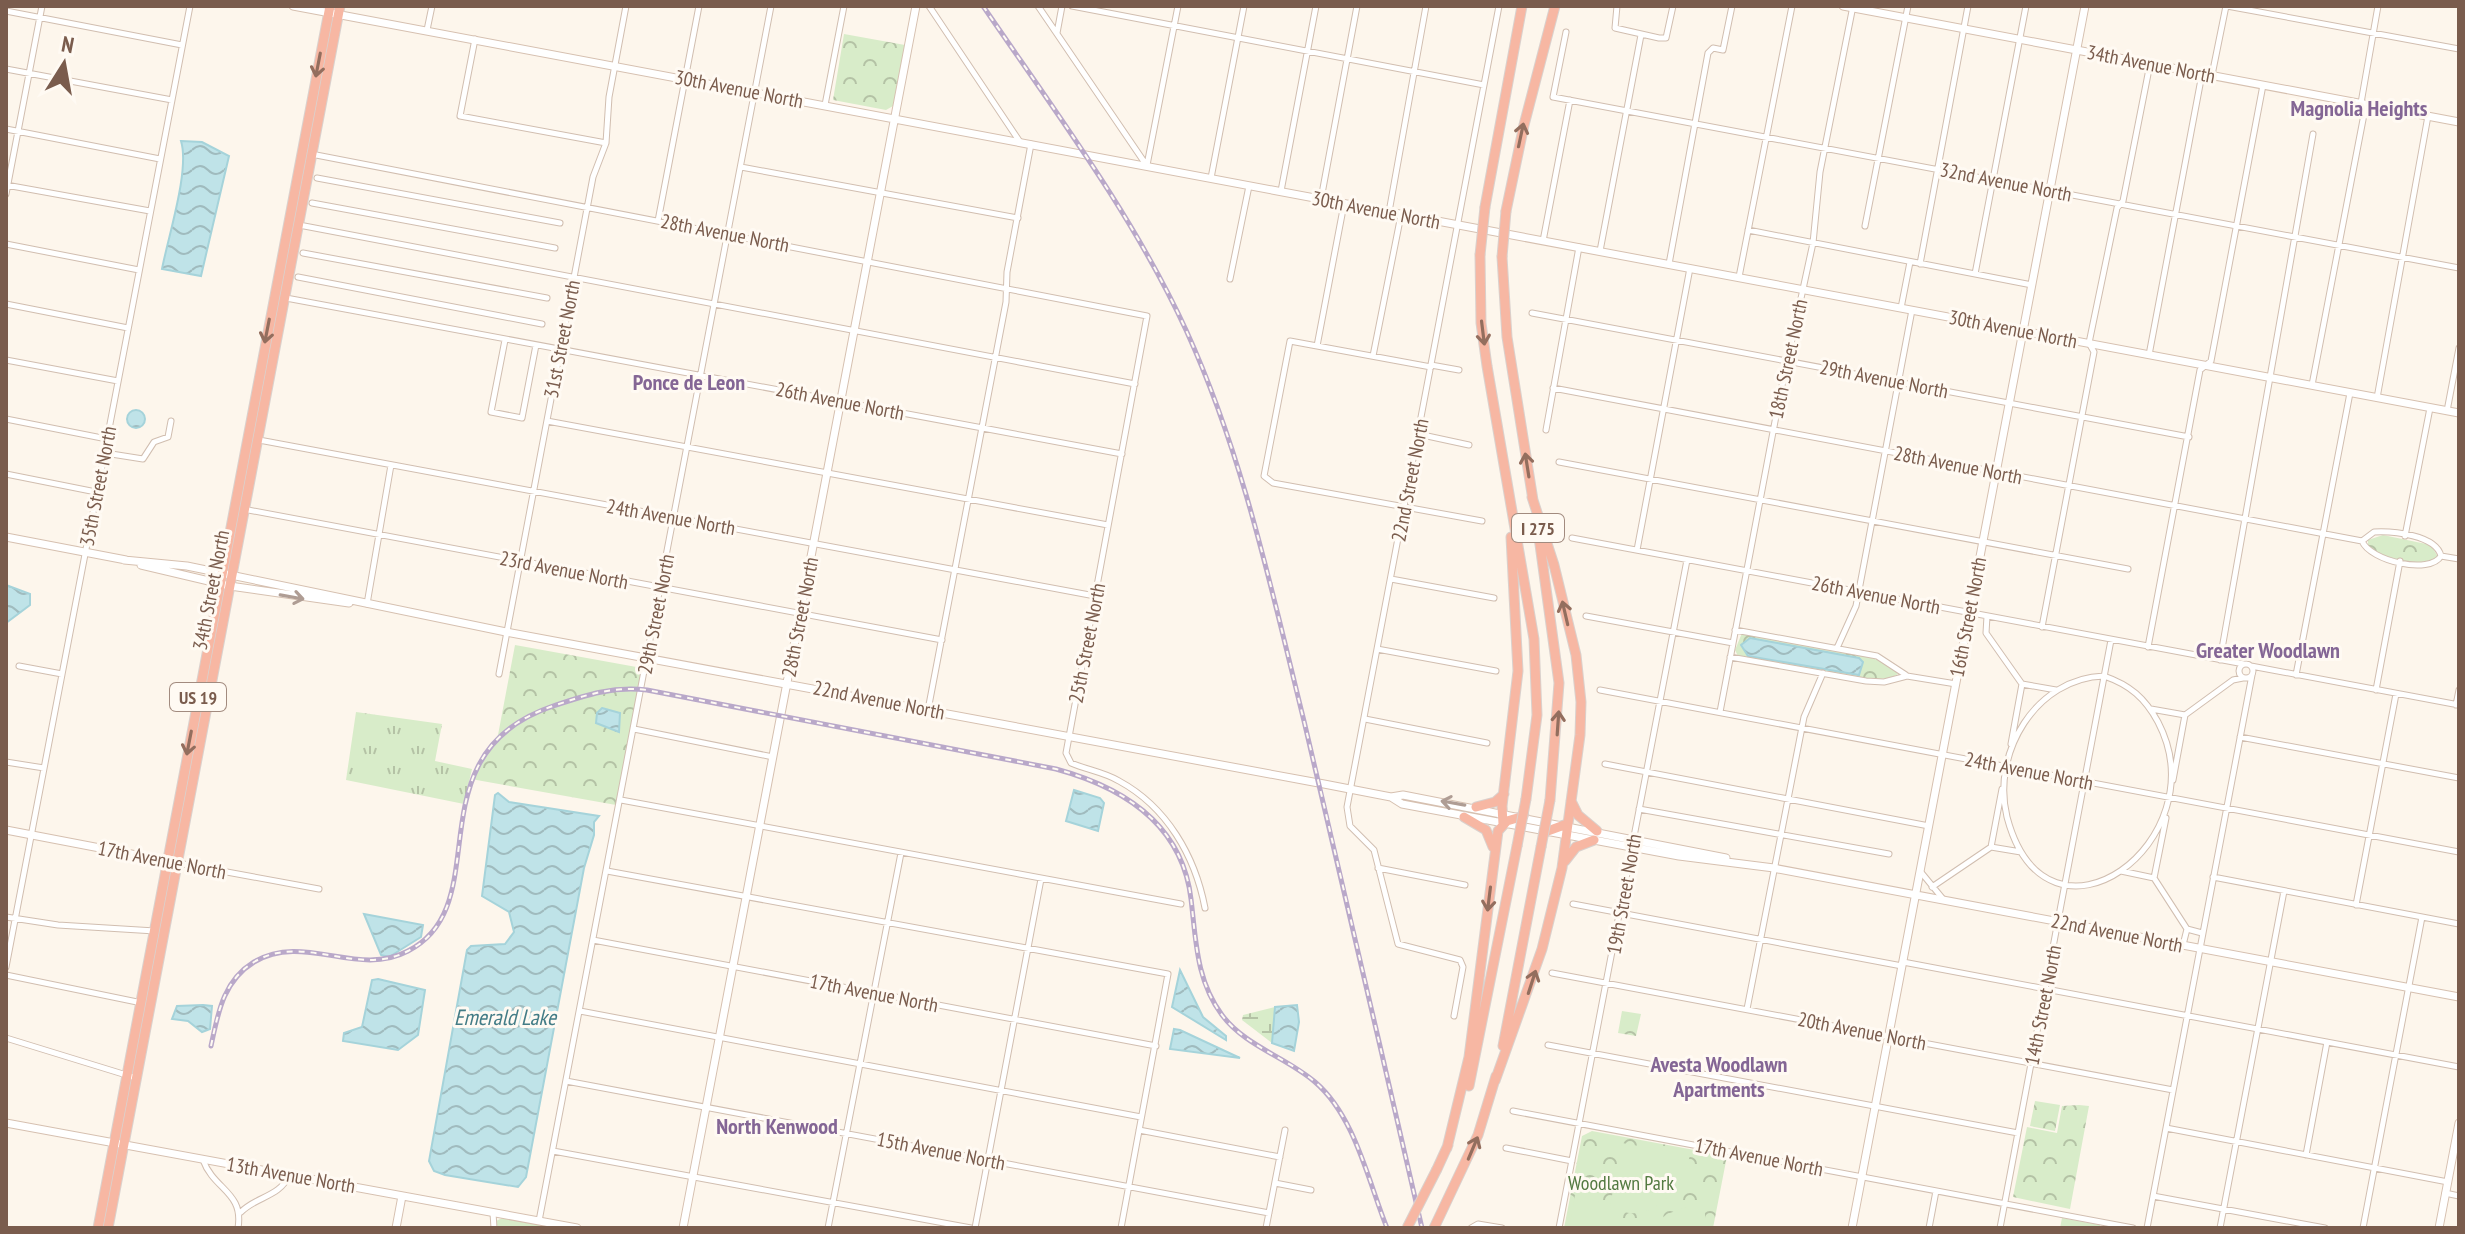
<svg xmlns="http://www.w3.org/2000/svg" width="2465" height="1234" font-family="'PT Sans Narrow',sans-serif">
  <style>
    .grass { fill: url(#grass-tufts) }
    .wetland { fill: url(#wetland-marsh) }
    .park { fill: url(#park-crowns) }
    .pitch { fill: #d8ecc9 }
    .water { fill: url(#water-waves); stroke: #a5d3da; stroke-width: 2 }
    .lines { fill: none; stroke-linecap: round; stroke-linejoin: round }
    .street-casing { stroke: #d1beb0; stroke-width: 7 }
    .secondary-casing { stroke: #d6c0b0; stroke-width: 9 }
    .highway-casing { stroke: #dad1cd; stroke-width: 11 }
    .street { stroke: #fff; stroke-width: 5 }
    .secondary { stroke: #fff; stroke-width: 7 }
    .highway { stroke: #f7b7a3; stroke-width: 9 }
    .rail-casing { stroke: #b9a8c9; stroke-width: 5 }
    .rail { stroke: #fffaf3; stroke-width: 2; stroke-dasharray: 6; stroke-linecap: butt }
    .highway-bridge-casing { stroke: #dad1cd; stroke-width: 11; stroke-linecap: butt }
    .highway-bridge { stroke: #f7b7a3; stroke-width: 9 }
    .oneway { stroke: #936e5e }
    .oneway2 { stroke: #af9d94 }
    .labels { text-anchor: middle; dominant-baseline: central; stroke-width: 6; stroke-linejoin: round; paint-order: stroke }
    .shield { fill: #fffaf3; stroke: #a28b7f; stroke-width: 2 }
    .shield-label { font-size: 18px; font-weight: bold; fill: #7a5c4d }
    .street-label { font-size: 20px; fill: #7a5c4d; stroke: #fffaf3 }
    .park-label { font-size: 20px; fill: #537a41; stroke: #fffaf3 }
    .neighbourhood-label { font-size: 22px; font-weight: bold; fill: #846695; stroke: #fffaf3 }
    .water-label { font-size: 22px; font-style: italic; fill: #437c86; stroke: #fffaf3 }
  </style>
  <defs>
    <pattern id="grass-tufts" width="24" height="20" patternUnits="userSpaceOnUse" patternTransform="scale(2)"><rect width="24" height="20" fill="#d8ecc9"/><path d="M3 7l-1-3M5 7V3M7 7l1-3M15 17l-1-3M17 17v-4M19 17l1-3" fill="none" stroke="#b4c2a5"/></pattern>
    <pattern id="wetland-marsh" width="20" height="14" patternUnits="userSpaceOnUse" patternTransform="scale(2)"><rect width="20" height="14" fill="#d8ecc9"/><path d="M1 5h8M5 5V1M11 12h8M15 12V8" fill="none" stroke="#b4c2a5"/></pattern>
    <pattern id="park-crowns" width="20" height="18" patternUnits="userSpaceOnUse" patternTransform="scale(2)"><rect width="20" height="18" fill="#d8ecc9"/><path d="M2 6a3 3 0 1 1 6 0M12 15a3 3 0 1 1 6 0" fill="none" stroke="#b4c2a5"/></pattern>
    <pattern id="water-waves" width="16" height="10" patternUnits="userSpaceOnUse" patternTransform="scale(2)"><rect width="16" height="10" fill="#bfe3e8"/><path d="M0 5q4-4 8 0t8 0" fill="none" stroke="#a0bbbe"/></pattern>
  </defs>
  <rect width="100%" height="100%" fill="#fdf6ec"/>
  <!-- grass -->
  <path class="grass" d="M356,712L442,724L435,761L472,769L464,804L346,780Z"/>
  <!-- wetland -->
  <path class="wetland" d="M1275,1007L1272,1043L1242,1020L1243,1015Z"/>
  <!-- park -->
  <path class="park" d="M844,34L905,45L893,106L886,110L833,100Z
    M2383,535L2431,545L2438,557C2421,568 2385,559 2368,547V540Z
    M1742,633C1772,639 1886,650 1898,674C1875,691 1769,661 1738,656L1735,650Z
    M515,645L642,668L616,805L471,779L481,757L498,735Z
    M1622,1011L1641,1014L1636,1036L1618,1033Z
    M2035,1101L2060,1105L2055,1131L2030,1126Z
    M2079,1105L2089,1106L2070,1209L2013,1197L2027,1127L2057,1133L2062,1106Z
    M1592,1131L1727,1156L1713,1228H1564L1582,1136Z
    M502,1218L554,1228H498L496,1221Z
    M2062,1218L2100,1225V1228H2060Z"/>
  <!-- pitch -->
  <path class="pitch" d="M1622,1143L1690,1155C1682,1190 1648,1230 1610,1206Z
    M1575,1195L1601,1202L1627,1228H1569Z
    M1693,1205H1705V1228H1650L1667,1214Z"/>
  <!-- water -->
  <path class="water" d="M181,141L202,142L229,156L201,276L162,269C168,237 190,170 181,141Z
    M127 419a9 9 0 1 1 18 0a9 9 0 1 1-18 0Z
    M6,585L30,594V605L6,623Z
    M1750,638L1859,658L1863,662L1859,675L1748,656L1741,645Z
    M602,708L620,713L619,732L596,723L597,713Z
    M1074,790L1100,798L1104,803L1098,831L1066,821Z
    M498,793L509,802L599,816L594,822V835L584,868L526,1177L518,1187L445,1175L434,1171L429,1161L467,950L471,946L505,944L514,932L509,912L482,896L495,795Z
    M364,914L423,925L421,937L389,957L381,955Z
    M1180,970L1203,1017L1226,1036V1040L1172,1007Z
    M378,979L425,990L418,1035L398,1050L343,1041L344,1033L362,1027L372,980Z
    M203,1005L212,1006L210,1029L202,1032L188,1021L172,1019L177,1006Z
    M1297,1005L1299,1022L1294,1051L1272,1043L1275,1007Z
    M1174,1029L1180,1030L1240,1058L1170,1049Z"/>
  <g class="lines">
    <!-- street casing -->
    <g class="street-casing">
      <path id="street" d="M929,6L1020,142
        M1038,6L1147,166
        M1072,6L1484,85
        M1617,6L1615,28L1659,38H1666L1673,6
        M2227,6L2459,49
        M6,11L182,45
        M427,30L432,6
        M1566,32L1553,97L2459,268
        M1057,33L1062,6
        M475,39L460,116L606,143
        M6,69L172,100
        M2212,75L2226,6
        M2361,103L2378,6
        M825,105L844,6
        M6,129L160,159
        M311,154L1147,316L1066,753L1071,763C1087,770 1104,772 1119,781C1167,807 1195,856 1205,908
        M1147,165L1178,6
        M741,167L1018,218
        M317,178L560,223
        M1211,178L1244,6
        M6,185L150,211
        M1281,191L1316,6
        M6,194L42,6
        M1321,199L1357,6
        M312,203L555,248
        M1389,212L1426,6
        M658,221L699,6
        M299,225L1135,384
        M1865,226L1908,6
        M1748,230L2032,285
        M1543,241L1570,100
        M6,244L139,270
        M1600,251L1641,35
        M303,253L547,298
        M1669,264L1708,53L1713,48L1723,50L1732,6
        M1920,264L1968,6
        M1975,274L2026,6
        M298,277L542,324
        M1739,277L1792,6
        M1230,279L1249,186
        M286,298L1122,454
        M6,304L128,328
        M1901,308L1910,262
        M1532,313L2189,437
        M505,340L491,412L522,418L536,345
        M1317,346L1344,204
        M2149,355L2202,74
        M1373,356L1401,215
        M6,360L118,381
        M1431,365L1459,370
        M1431,367L1290,341L1264,476L1273,483L1482,521
        M2312,385L2366,104
        M1553,388L2362,541
        M2377,398L2428,116
        M2447,411L2459,348
        M6,419L107,439
        M547,421L1108,525
        M1546,430L1579,247
        M1418,434L1469,445
        M259,440L1095,596
        M105,453L143,459L154,442L168,437L171,421
        M1559,462L2128,569
        M6,474L96,492
        M243,509L942,640
        M2374,532C2393,531 2436,535 2441,556C2430,575 2370,561 2362,541Z
        M2405,536L2430,408
        M1572,538L2244,664
        M1637,550L1690,268
        M2441,556L2459,559
        M1391,579L1494,598
        M367,604L391,465
        M1586,616L1733,643
        M1987,616L1986,633L2022,684L2056,690
        M2042,627L2094,352L2089,343L2117,208L2123,201L2150,64
        M1735,630L1877,656L1906,675
        M2148,647L2200,370L2211,361L2263,85
        M1837,648L1856,606L1912,310
        M1377,649L1496,671
        M1730,657L1866,681L1884,682L1907,676L1956,684
        M2220,660L2313,134
        M2239 671a7 7 0 1 1 14 0a7 7 0 1 1-14 0Z
        M19,666L62,674
        M2251,666L2459,705
        M499,674L593,177L606,143L609,97L626,6
        M2296,675L2350,393
        M2104,676C2130,685 2145,698 2158,722C2220,841 2047,968 2007,817C1991,753 2036,678 2104,676Z
        M1600,690L2459,852
        M2376,690L2400,561
        M2456,705L2459,690
        M2151,709L2185,715L2233,680L2243,678
        M928,710L1006,302L1007,272L1031,144
        M1720,712L1780,395L1813,243L1820,172L1853,6
        M1365,719L1487,743
        M634,729L773,757
        M2240,737L2459,778
        M2011,744L2022,684
        M6,762L44,768
        M1605,764L1929,826
        M2173,780L2185,715
        M621,800L1181,904
        M1639,809L1889,854
        M1991,847L2002,789
        M178,863L319,889
        M1378,868L1465,885
        M607,871L1168,974L1121,1228
        M1920,871L1943,899
        M2121,871L2154,878L2187,929
        M2213,877L2459,924
        M2154,878L2166,818
        M1932,887L1991,847L2021,852
        M1573,904L1902,966
        M2356,905L2396,694
        M6,917L58,925L155,931
        M593,940L1156,1046
        M2183,945L2187,929L2202,933
        M1903,962L2459,1067
        M6,967L190,6
        M1552,973L2173,1090
        M6,975L142,1003
        M1747,1009L1804,717L1823,673
        M580,1011L1141,1117
        M1454,1016L1463,967L1460,960L1398,944L1374,850L1350,826L1347,807L1499,6
        M6,1038L136,1078
        M1548,1045L2018,1133
        M566,1081L1269,1213
        M1513,1111L2133,1228
        M2166,1128L2448,1182
        M1139,1130L1280,1157
        M1506,1148L1572,1161
        M553,1151L971,1228
        M2306,1155L2327,1042
        M203,1160C214,1190 244,1192 238,1228
        M1275,1183L1311,1190
        M2445,1193L2459,1196
        M2153,1196L2325,1228
        M241,1212C257,1196 280,1197 289,1175
        M493,1213L494,1228
        M539,1221L771,6
        M828,1228L901,853
        M975,1228L1041,879
        M1266,1228L1285,1130
        M1471,1228L1478,1224L1502,1228
        M1559,1228L1687,560
        M1929,1228L1936,1191
        M2000,1228L2111,640
        M2147,1228L2252,675
        M2220,1228L2284,891
        M2363,1228L2422,917"/>
    </g>
    <!-- secondary casing -->
    <g class="secondary-casing">
      <path id="secondary" d="M293,6L2459,413
        M1843,6L2459,122
        M6,537L126,560
        M124,560L187,566L506,632L1324,784L1391,797L1402,804L1679,856L1774,868
        M141,565L230,586L349,603
        M1391,797L1403,795L1726,858
        M6,830L173,862
        M1773,868L2459,997
        M6,1123L577,1228
        M396,1228L402,1196
        M683,1228L916,6
        M1852,1228L2085,6
        M2439,1228L2459,1123"/>
    </g>
    <!-- highway casing -->
    <g class="highway-casing">
      <path id="highway" d="M1485,207L1522,6
        M1506,211L1524,125L1555,6
        M1480,255L1481,323L1487,366L1534,639L1537,715L1526,799
        M1502,257L1507,337L1533,500
        M1538,530L1559,683L1550,800
        M1571,801L1578,815L1597,831
        M1476,807L1495,802L1504,794
        M1464,817L1486,830L1493,847
        M1503,824L1502,806L1518,671L1511,537
        M1545,832L1567,824
        M1565,861L1576,847L1594,840
        M1503,1046L1541,847
        M1495,1081L1542,949L1562,868L1580,735L1581,702L1576,655L1554,565L1532,497
        M1469,1086L1517,846
        M1447,1148L1469,1057L1498,831L1507,821L1524,816
        M1437,1169L1448,1145
        M98,1228L330,6
        M108,1228L340,6
        M1434,1228L1478,1135L1496,1076"/>
    </g>
    <!-- street -->
    <use href="#street" class="street"/>
    <!-- secondary -->
    <use href="#secondary" class="secondary"/>
    <!-- highway -->
    <use href="#highway" class="highway"/>
    <!-- rail casing -->
    <g class="rail-casing">
      <path id="rail" d="M983,6C1054,110 1133,215 1186,330C1243,455 1271,588 1304,721C1344,889 1383,1059 1422,1228
        M211,1046C218,1013 223,981 254,962C304,932 357,978 408,951C500,904 409,755 553,706C586,695 612,686 647,690L1056,769C1122,787 1182,823 1191,899C1196,940 1196,980 1222,1015C1245,1046 1286,1057 1315,1082C1355,1116 1368,1181 1387,1228"/>
    </g>
    <!-- rail -->
    <use href="#rail" class="rail"/>
    <!-- highway-bridge casing -->
    <g class="highway-bridge-casing">
      <path id="highway-bridge" d="M1480,255L1485,207
        M1502,257L1506,211
        M1517,846L1526,799
        M1541,847L1550,800
        M1407,1228L1437,1169"/>
    </g>
    <!-- highway-bridge -->
    <use href="#highway-bridge" class="highway-bridge"/>
  </g>
  <!-- one-way arrows -->
  <defs><path id="oneway-shaft" d="M-6 0H5M1.5-3L5.5 0L1.5 3" fill="none" stroke-width="1.6" stroke-linecap="round" stroke-linejoin="round" transform="scale(2)"/></defs>
  <g class="oneway">
    <use href="#oneway-shaft" transform="translate(318 65) rotate(101)"/>
    <use href="#oneway-shaft" transform="translate(1521 135) rotate(-78)"/>
    <use href="#oneway-shaft" transform="translate(267 331) rotate(101)"/>
    <use href="#oneway-shaft" transform="translate(1483 333) rotate(83)"/>
    <use href="#oneway-shaft" transform="translate(1527 465) rotate(-99)"/>
    <use href="#oneway-shaft" transform="translate(1565 613) rotate(-103)"/>
    <use href="#oneway-shaft" transform="translate(1558 723) rotate(-86)"/>
    <use href="#oneway-shaft" transform="translate(189 743) rotate(101)"/>
    <use href="#oneway-shaft" transform="translate(1489 899) rotate(97)"/>
    <use href="#oneway-shaft" transform="translate(1532 982) rotate(-72)"/>
    <use href="#oneway-shaft" transform="translate(1473 1148) rotate(-67)"/>
  </g>
  <g class="oneway2">
    <use href="#oneway-shaft" transform="translate(292 597) rotate(10)"/>
    <use href="#oneway-shaft" transform="translate(1453 803) rotate(-170)"/>
  </g>
  <g class="labels">
    <!-- shield labels -->
    <g class="shield">
      <rect x="1512" y="514" width="52" height="28" rx="6"/>
      <rect x="170" y="683" width="56" height="28" rx="6"/>
    </g>
    <g class="shield-label">
      <text x="1538" y="528">I 275</text>
      <text x="198" y="697">US 19</text>
    </g>
    <!-- street labels -->
    <g class="street-label">
      <text transform="translate(2151 64) rotate(11)">34th Avenue North</text>
      <text transform="translate(739 89) rotate(11)">30th Avenue North</text>
      <text transform="translate(2006 182) rotate(11)">32nd Avenue North</text>
      <text transform="translate(1376 210) rotate(11)">30th Avenue North</text>
      <text transform="translate(725 233) rotate(11)">28th Avenue North</text>
      <text transform="translate(2013 329) rotate(11)">30th Avenue North</text>
      <text transform="translate(562 339) rotate(-79)">31st Street North</text>
      <text transform="translate(1788 359) rotate(-78)">18th Street North</text>
      <text transform="translate(1884 379) rotate(11)">29th Avenue North</text>
      <text transform="translate(840 401) rotate(11)">26th Avenue North</text>
      <text transform="translate(1958 465) rotate(11)">28th Avenue North</text>
      <text transform="translate(1410 480) rotate(-79)">22nd Street North</text>
      <text transform="translate(98 486) rotate(-79)">35th Street North</text>
      <text transform="translate(671 517) rotate(10)">24th Avenue North</text>
      <text transform="translate(564 570) rotate(11)">23rd Avenue North</text>
      <text transform="translate(211 590) rotate(-79)">34th Street North</text>
      <text transform="translate(1876 595) rotate(11)">26th Avenue North</text>
      <text transform="translate(656 614) rotate(-79)">29th Street North</text>
      <text transform="translate(800 617) rotate(-79)">28th Street North</text>
      <text transform="translate(1968 617) rotate(-79)">16th Street North</text>
      <text transform="translate(1087 643) rotate(-79)">25th Street North</text>
      <text transform="translate(879 700) rotate(11)">22nd Avenue North</text>
      <text transform="translate(2029 771) rotate(11)">24th Avenue North</text>
      <text transform="translate(162 860) rotate(11)">17th Avenue North</text>
      <text transform="translate(1624 894) rotate(-80)">19th Street North</text>
      <text transform="translate(2117 933) rotate(11)">22nd Avenue North</text>
      <text transform="translate(874 993) rotate(11)">17th Avenue North</text>
      <text transform="translate(2043 1005) rotate(-79)">14th Street North</text>
      <text transform="translate(1862 1031) rotate(11)">20th Avenue North</text>
      <text transform="translate(941 1151) rotate(11)">15th Avenue North</text>
      <text transform="translate(1759 1157) rotate(11)">17th Avenue North</text>
      <text transform="translate(291 1175) rotate(10)">13th Avenue North</text>
    </g>
    <!-- park labels -->
    <g class="park-label">
      <text x="1621" y="1183">Woodlawn Park</text>
    </g>
    <!-- neighbourhood labels -->
    <g class="neighbourhood-label">
      <text x="2359" y="108">Magnolia Heights</text>
      <text x="689" y="382">Ponce de Leon</text>
      <text x="2268" y="650">Greater Woodlawn</text>
      <text x="1719" y="1064">Avesta Woodlawn<tspan x="1719" dy="25">Apartments</tspan></text>
      <text x="777" y="1126">North Kenwood</text>
    </g>
    <!-- water labels -->
    <g class="water-label">
      <text x="505" y="1017">Emerald Lake</text>
    </g>
  </g>
  <!-- border -->
  <rect width="2465" height="1234" fill="none" stroke="#7a5c4d" stroke-width="16"/>
  <!-- north arrow -->
  <g transform="translate(64 64) rotate(11)" stroke="#fffaf3" stroke-width="6" paint-order="stroke">
  <path d="M0-6L14 30L0 20L-14 30Z" fill="#7a5c4d"/>
  <text y="-12" font-size="22" font-weight="bold" text-anchor="middle" fill="#7a5c4d">N</text>
  </g>
</svg>
